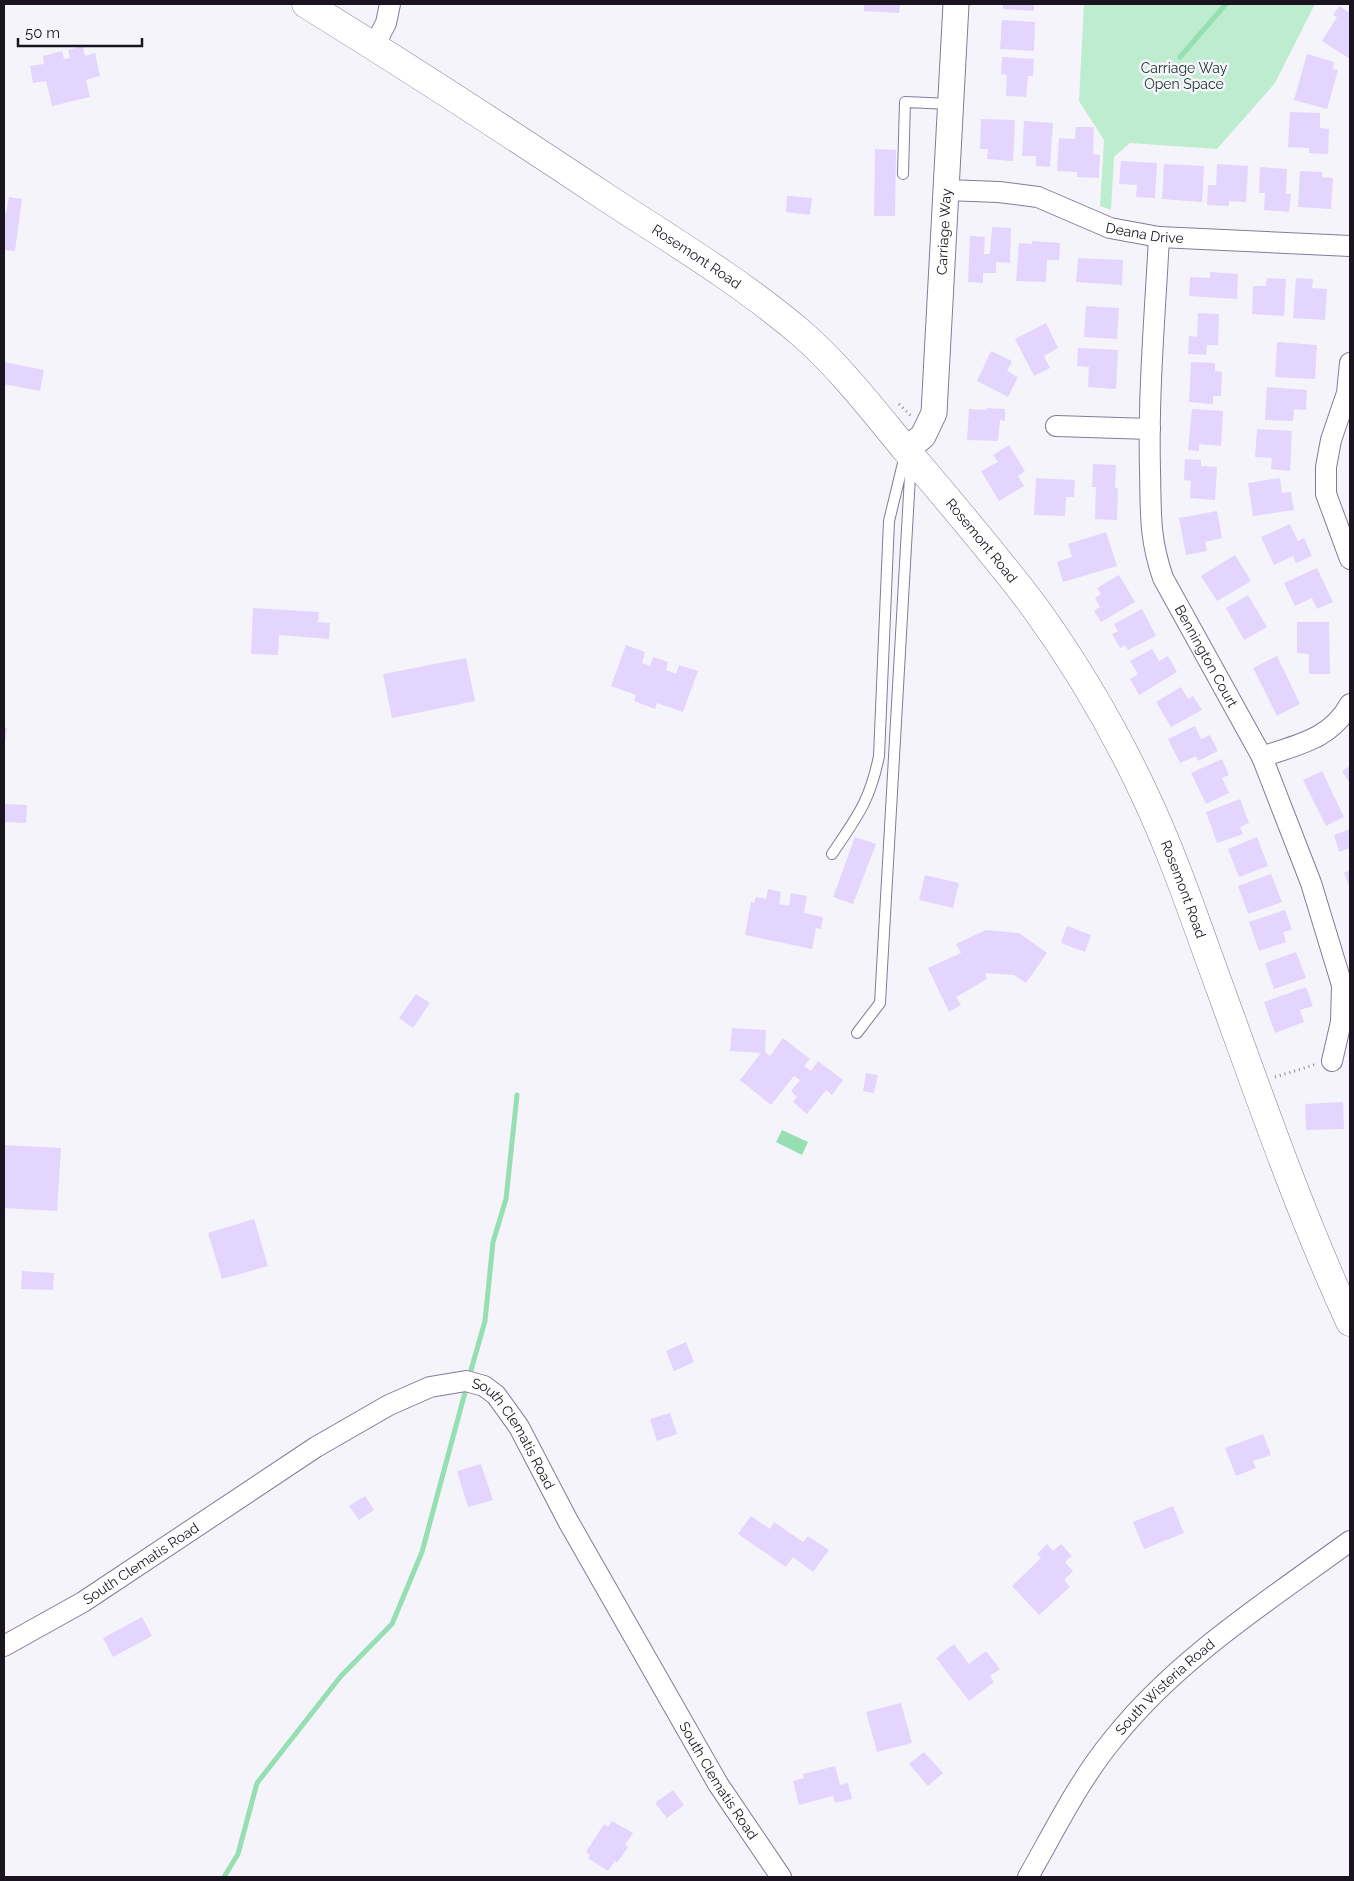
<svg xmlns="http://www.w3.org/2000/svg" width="1354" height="1881" font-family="Raleway,sans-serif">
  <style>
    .green { fill: #bdedce }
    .water { fill: #96dfb3 }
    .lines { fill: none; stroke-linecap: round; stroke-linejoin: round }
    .stream { stroke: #96dfb3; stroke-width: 5 }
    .building { fill: #e3d5fe }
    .service-casing { stroke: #857a99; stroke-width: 12 }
    .minor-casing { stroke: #857a99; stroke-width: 22 }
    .tertiary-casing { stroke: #857a99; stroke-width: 27 }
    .secondary-casing { stroke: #857a99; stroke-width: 29 }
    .path { stroke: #8c8992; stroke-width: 3; stroke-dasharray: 1 4; stroke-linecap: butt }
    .service { stroke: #fff; stroke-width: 10 }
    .minor { stroke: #fff; stroke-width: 20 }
    .tertiary { stroke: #fff; stroke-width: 25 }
    .secondary { stroke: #fff; stroke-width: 28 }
    .labels { text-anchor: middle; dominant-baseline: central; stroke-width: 5; stroke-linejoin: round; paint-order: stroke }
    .park-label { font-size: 14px; fill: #153523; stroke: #f6f4fb }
    .street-label { font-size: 14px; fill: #191420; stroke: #f6f4fb }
  </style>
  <rect width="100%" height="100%" fill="#f6f4fb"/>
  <!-- green -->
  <path class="green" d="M1084,4H1315L1275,83L1217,149L1130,143L1114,157L1111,210L1100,206L1104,140L1079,101Z"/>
  <!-- water -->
  <path class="water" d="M782,1130L808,1142L802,1155L776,1142Z"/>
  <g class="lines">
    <!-- stream -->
    <path class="stream" d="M1180,57L1226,4
      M469,1377L485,1321L493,1242L506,1199L517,1095
      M224,1877L238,1854L257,1783L341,1676L392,1624L422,1552L467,1385"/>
  </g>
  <!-- building -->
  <path class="building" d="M864,4H900L899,13L864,11Z
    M1003,4H1034V11L1003,9Z
    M1339,6L1350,13V59L1322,41L1337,17L1333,15Z
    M1002,20L1035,22L1034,51L1000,49Z
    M83,46L85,56L95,53L100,76L86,80L90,97L52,106L46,81L33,83L30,66L44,64L43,56L62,51L64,59L70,58L68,50Z
    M1307,54L1334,62L1333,69L1338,70L1327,109L1294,100Z
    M1002,57L1034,59L1033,76H1028L1026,97L1006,96L1007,75L1001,74Z
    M1290,112L1320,113V128L1329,129L1328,154L1309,153V148L1288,147Z
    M981,119L1015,120L1013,161L987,159L988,149H980Z
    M1024,121L1053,123L1050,167L1036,166V156H1022Z
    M1076,127H1094L1093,154L1100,155L1099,178L1077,177V172L1057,171L1059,138L1075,139Z
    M875,149L896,150L895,216H874Z
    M1121,161L1157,163L1155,198L1136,197L1137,185L1119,184Z
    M1164,164L1204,166L1202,202L1162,199Z
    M1217,164L1248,166L1246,202L1229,201V206L1207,205L1208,185H1216Z
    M1260,167L1287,169L1286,194H1291L1289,212L1264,210L1265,193H1259Z
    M1300,171L1322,172V177L1333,178L1331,209L1298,207Z
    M787,196L812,198L810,215L786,212Z
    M9,197L22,199L15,251L4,250V214H6Z
    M992,227L1011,228L1010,263L996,262V273H983V283L968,282L970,236L985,237L984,254H990Z
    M1032,241L1060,243L1059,260H1047L1046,282L1016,281L1019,243L1032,244Z
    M1078,258L1123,260L1122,285L1076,282Z
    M1210,272L1238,274L1237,299L1189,296L1190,277L1210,278Z
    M1267,278L1286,279L1284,316L1252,314L1253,286H1266Z
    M1296,278L1313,279L1312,288L1327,289L1325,320L1293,318Z
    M1086,306L1119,308L1117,339L1084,337Z
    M1198,313L1219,314L1218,345H1207L1206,355L1188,354L1189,336L1197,337Z
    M1046,323L1058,348L1044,356L1050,368L1034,376L1015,339Z
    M1277,342L1317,345L1315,379L1275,377Z
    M1078,348L1118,350L1116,389L1088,387L1089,367L1077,366Z
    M991,351L1012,361L1007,371L1018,377L1008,397L977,381Z
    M4,362L44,370L40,391L4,384Z
    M1191,362L1215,363V371L1222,372L1221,396H1213V404L1189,402Z
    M1267,387L1307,390L1306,410L1294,409L1293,421L1265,420Z
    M987,408L1005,409V421L1000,420L998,441L967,440L969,409L986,410Z
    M1192,409L1223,411L1221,446L1199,444V451L1188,450Z
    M1257,429L1292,431L1290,471L1271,469L1272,458L1255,457Z
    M1009,445L1025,471L1018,476L1024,486L999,501L981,471L998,462L993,455Z
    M1185,459L1201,460V466L1217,467L1215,500L1190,498L1191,481L1184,480Z
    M1093,464L1116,465L1115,488H1118L1117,520L1095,519L1096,487H1092Z
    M1036,478L1075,480L1074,497H1066L1065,516L1034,515Z
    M1280,478L1282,493L1291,492L1294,510L1253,516L1248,483Z
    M1217,511L1222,538L1205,542L1207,551L1186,555L1179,518Z
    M1290,524L1298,541L1304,538L1312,556L1296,563L1293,556L1274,565L1261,537Z
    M1106,532L1117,566L1063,582L1057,562L1072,557L1068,544Z
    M1235,555L1251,581L1217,601L1201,576Z
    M1317,568L1333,602L1317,609L1312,598L1295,606L1284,583Z
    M1119,575L1135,602L1101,622L1094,611L1100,607L1095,598L1101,594L1097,588Z
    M1248,595L1267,627L1244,640L1226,608Z
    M253,608L319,612L318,622L330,623L329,639L279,635L278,655L251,654Z
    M1142,609L1156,636L1128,650L1125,645L1120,648L1112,634L1118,631L1114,624Z
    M1297,622H1329L1330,674H1309V654L1297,653Z
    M626,645L645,652L642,663L650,666L653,657L668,662L666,670L676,674L679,665L698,671L683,712L657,703L655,709L634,701L636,695L611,686Z
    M1152,649L1159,661L1168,656L1177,672L1139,695L1130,679L1138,674L1130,661Z
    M1277,656L1300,704L1277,716L1253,668Z
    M466,658L475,701L392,718L383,674Z
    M1181,687L1188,699L1193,696L1202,710L1171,727L1156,702Z
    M1195,726L1201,739L1210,735L1218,751L1198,761L1196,756L1180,763L1168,739Z
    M4,727L7,728L5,742H4Z
    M1222,759L1229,775L1222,778L1229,793L1206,804L1191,773Z
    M1350,766V784L1342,771Z
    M1322,771L1344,817L1326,826L1303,780Z
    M1240,799L1249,823L1240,827L1243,834L1217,843L1206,812Z
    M4,804L27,805L26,823L4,822Z
    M1350,829V848L1339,852L1334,835Z
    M855,837L876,844L853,904L833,897Z
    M1257,837L1268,866L1239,877L1228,849Z
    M1350,870V888L1344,873Z
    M1271,874L1282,902L1248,914L1238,886Z
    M925,875L959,883L953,908L919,900Z
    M768,889L781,892L779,904L789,906L791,893L807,896L804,913L823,917L821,929L816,928L812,949L745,935L751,902L754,903L756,897L766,899Z
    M1285,910L1292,930L1283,932L1286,942L1259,951L1249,922Z
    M1067,926L1091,935L1085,952L1061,943Z
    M986,930L1019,933L1047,953L1026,983L1014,975L985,973L987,979L956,997L961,1005L949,1012L928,968L961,953L956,944Z
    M1296,952L1306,978L1274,989L1265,963Z
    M1306,987L1313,1006L1300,1010L1304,1022L1275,1033L1264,1002Z
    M416,994L430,1003L413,1028L399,1018Z
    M732,1028L766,1030L765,1052L770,1056L783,1038L810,1059L804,1066L811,1071L818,1061L843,1080L832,1095L826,1090L807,1114L793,1102L797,1097L791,1091L800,1080L794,1076L771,1105L740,1080L761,1053L730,1051Z
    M866,1073L878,1075L874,1093L863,1091Z
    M1343,1102L1344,1129L1306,1130L1305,1104Z
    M4,1145L61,1148L57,1211L4,1208Z
    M254,1219L268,1266L222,1279L208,1233Z
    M22,1271L54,1273L53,1290L21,1289Z
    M686,1342L694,1362L674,1371L666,1351Z
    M670,1413L677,1434L657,1441L650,1419Z
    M1263,1434L1271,1455L1253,1461L1256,1468L1236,1476L1225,1448Z
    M481,1464L493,1500L468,1507L457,1471Z
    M365,1496L374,1510L359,1520L349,1506Z
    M1173,1506L1184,1533L1144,1549L1133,1522Z
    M751,1516L770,1529L774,1522L803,1542L808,1536L829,1550L813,1572L793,1557L786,1567L738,1534Z
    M1047,1544L1053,1551L1061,1544L1072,1556L1065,1562L1073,1571L1064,1580L1070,1587L1039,1615L1012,1586L1041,1558L1037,1554Z
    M142,1617L152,1636L113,1657L103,1638Z
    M954,1644L969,1664L986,1651L1000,1669L990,1676L994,1682L969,1701L936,1658Z
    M901,1703L912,1743L877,1752L866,1712Z
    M924,1752L943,1773L928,1786L909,1764Z
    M835,1766L840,1785L848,1783L852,1799L835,1803L833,1796L799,1805L793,1781L804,1778L803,1774Z
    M673,1790L684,1805L667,1818L655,1803Z
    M612,1821L633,1833L625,1845L628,1847L617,1863L615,1861L608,1871L588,1858L590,1855L586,1852L604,1824L608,1827Z"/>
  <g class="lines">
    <!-- service casing -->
    <g class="service-casing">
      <path id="service" d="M903,174L905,102L951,104
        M832,854C857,817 870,801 879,756L889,521L905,455
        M857,1033L880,1003L910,476L908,463"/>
    </g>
    <!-- minor casing -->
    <g class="minor-casing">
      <g id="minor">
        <path d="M374,46L386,23L390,4"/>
        <path id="s1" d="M946,190L999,192L1038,197L1110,228L1159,237L1350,246"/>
        <path id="s2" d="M1159,237C1155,315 1148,392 1150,470C1151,513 1149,537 1163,578L1262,757L1311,883L1342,985L1341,1022L1332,1061"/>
        <path d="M1350,363L1347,393L1331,440L1326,467V494L1350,559"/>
        <path d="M1056,426L1150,429"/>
        <path d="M1262,757C1298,744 1330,740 1350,704"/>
        <path id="s3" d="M4,1646L83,1602L316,1447L389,1405L430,1387L466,1381L484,1386L496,1395L519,1427L568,1521L718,1784L781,1877"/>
        <path id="s4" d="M1028,1877C1055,1830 1079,1780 1114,1738C1178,1658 1268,1601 1350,1541"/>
      </g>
    </g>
    <!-- tertiary casing -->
    <g class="tertiary-casing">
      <g id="tertiary">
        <path id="s5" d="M906,450L923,436L934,413L956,4"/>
      </g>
    </g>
    <!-- secondary casing -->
    <g class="secondary-casing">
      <g id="secondary">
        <path id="s6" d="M306,4C408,67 508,132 607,198C673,241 741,282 801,333C840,367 873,410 906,450C949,501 993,552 1033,605C1076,664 1113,727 1144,793C1174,856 1196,923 1220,988C1261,1101 1300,1213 1350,1322"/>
      </g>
    </g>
    <!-- path -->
    <path class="path" d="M899,404L912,417
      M1275,1077L1317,1064"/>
    <!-- service -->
    <use href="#service" class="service"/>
    <!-- minor -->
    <use href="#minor" class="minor"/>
    <!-- tertiary -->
    <use href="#tertiary" class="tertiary"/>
    <!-- secondary -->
    <use href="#secondary" class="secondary"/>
  </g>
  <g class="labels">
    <!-- park labels -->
    <g class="park-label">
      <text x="1184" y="68">Carriage Way<tspan x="1184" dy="16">Open Space</tspan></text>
    </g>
    <!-- street labels -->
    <g class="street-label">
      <text stroke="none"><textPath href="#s1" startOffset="206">Deana Drive</textPath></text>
      <text stroke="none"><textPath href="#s5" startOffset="229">Carriage Way</textPath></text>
      <text stroke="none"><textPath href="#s6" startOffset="465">Rosemont Road</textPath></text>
      <text stroke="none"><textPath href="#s6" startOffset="870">Rosemont Road</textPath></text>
      <text stroke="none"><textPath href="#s2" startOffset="432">Bennington Court</textPath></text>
      <text stroke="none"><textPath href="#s6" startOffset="1275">Rosemont Road</textPath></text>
      <text stroke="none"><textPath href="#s3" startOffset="610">South Clematis Road</textPath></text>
      <text stroke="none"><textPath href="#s3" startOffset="160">South Clematis Road</textPath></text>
      <text stroke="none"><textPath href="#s4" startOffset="236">South Wisteria Road</textPath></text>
      <text stroke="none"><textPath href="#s3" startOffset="1015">South Clematis Road</textPath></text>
    </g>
  </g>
  <!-- border -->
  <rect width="1354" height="1881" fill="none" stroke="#191420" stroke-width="10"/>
  <!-- scale -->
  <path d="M18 38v8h124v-8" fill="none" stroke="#191420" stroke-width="2.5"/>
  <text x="25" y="38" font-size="15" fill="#191420" stroke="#f6f4fb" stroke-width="4" paint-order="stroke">50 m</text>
</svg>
